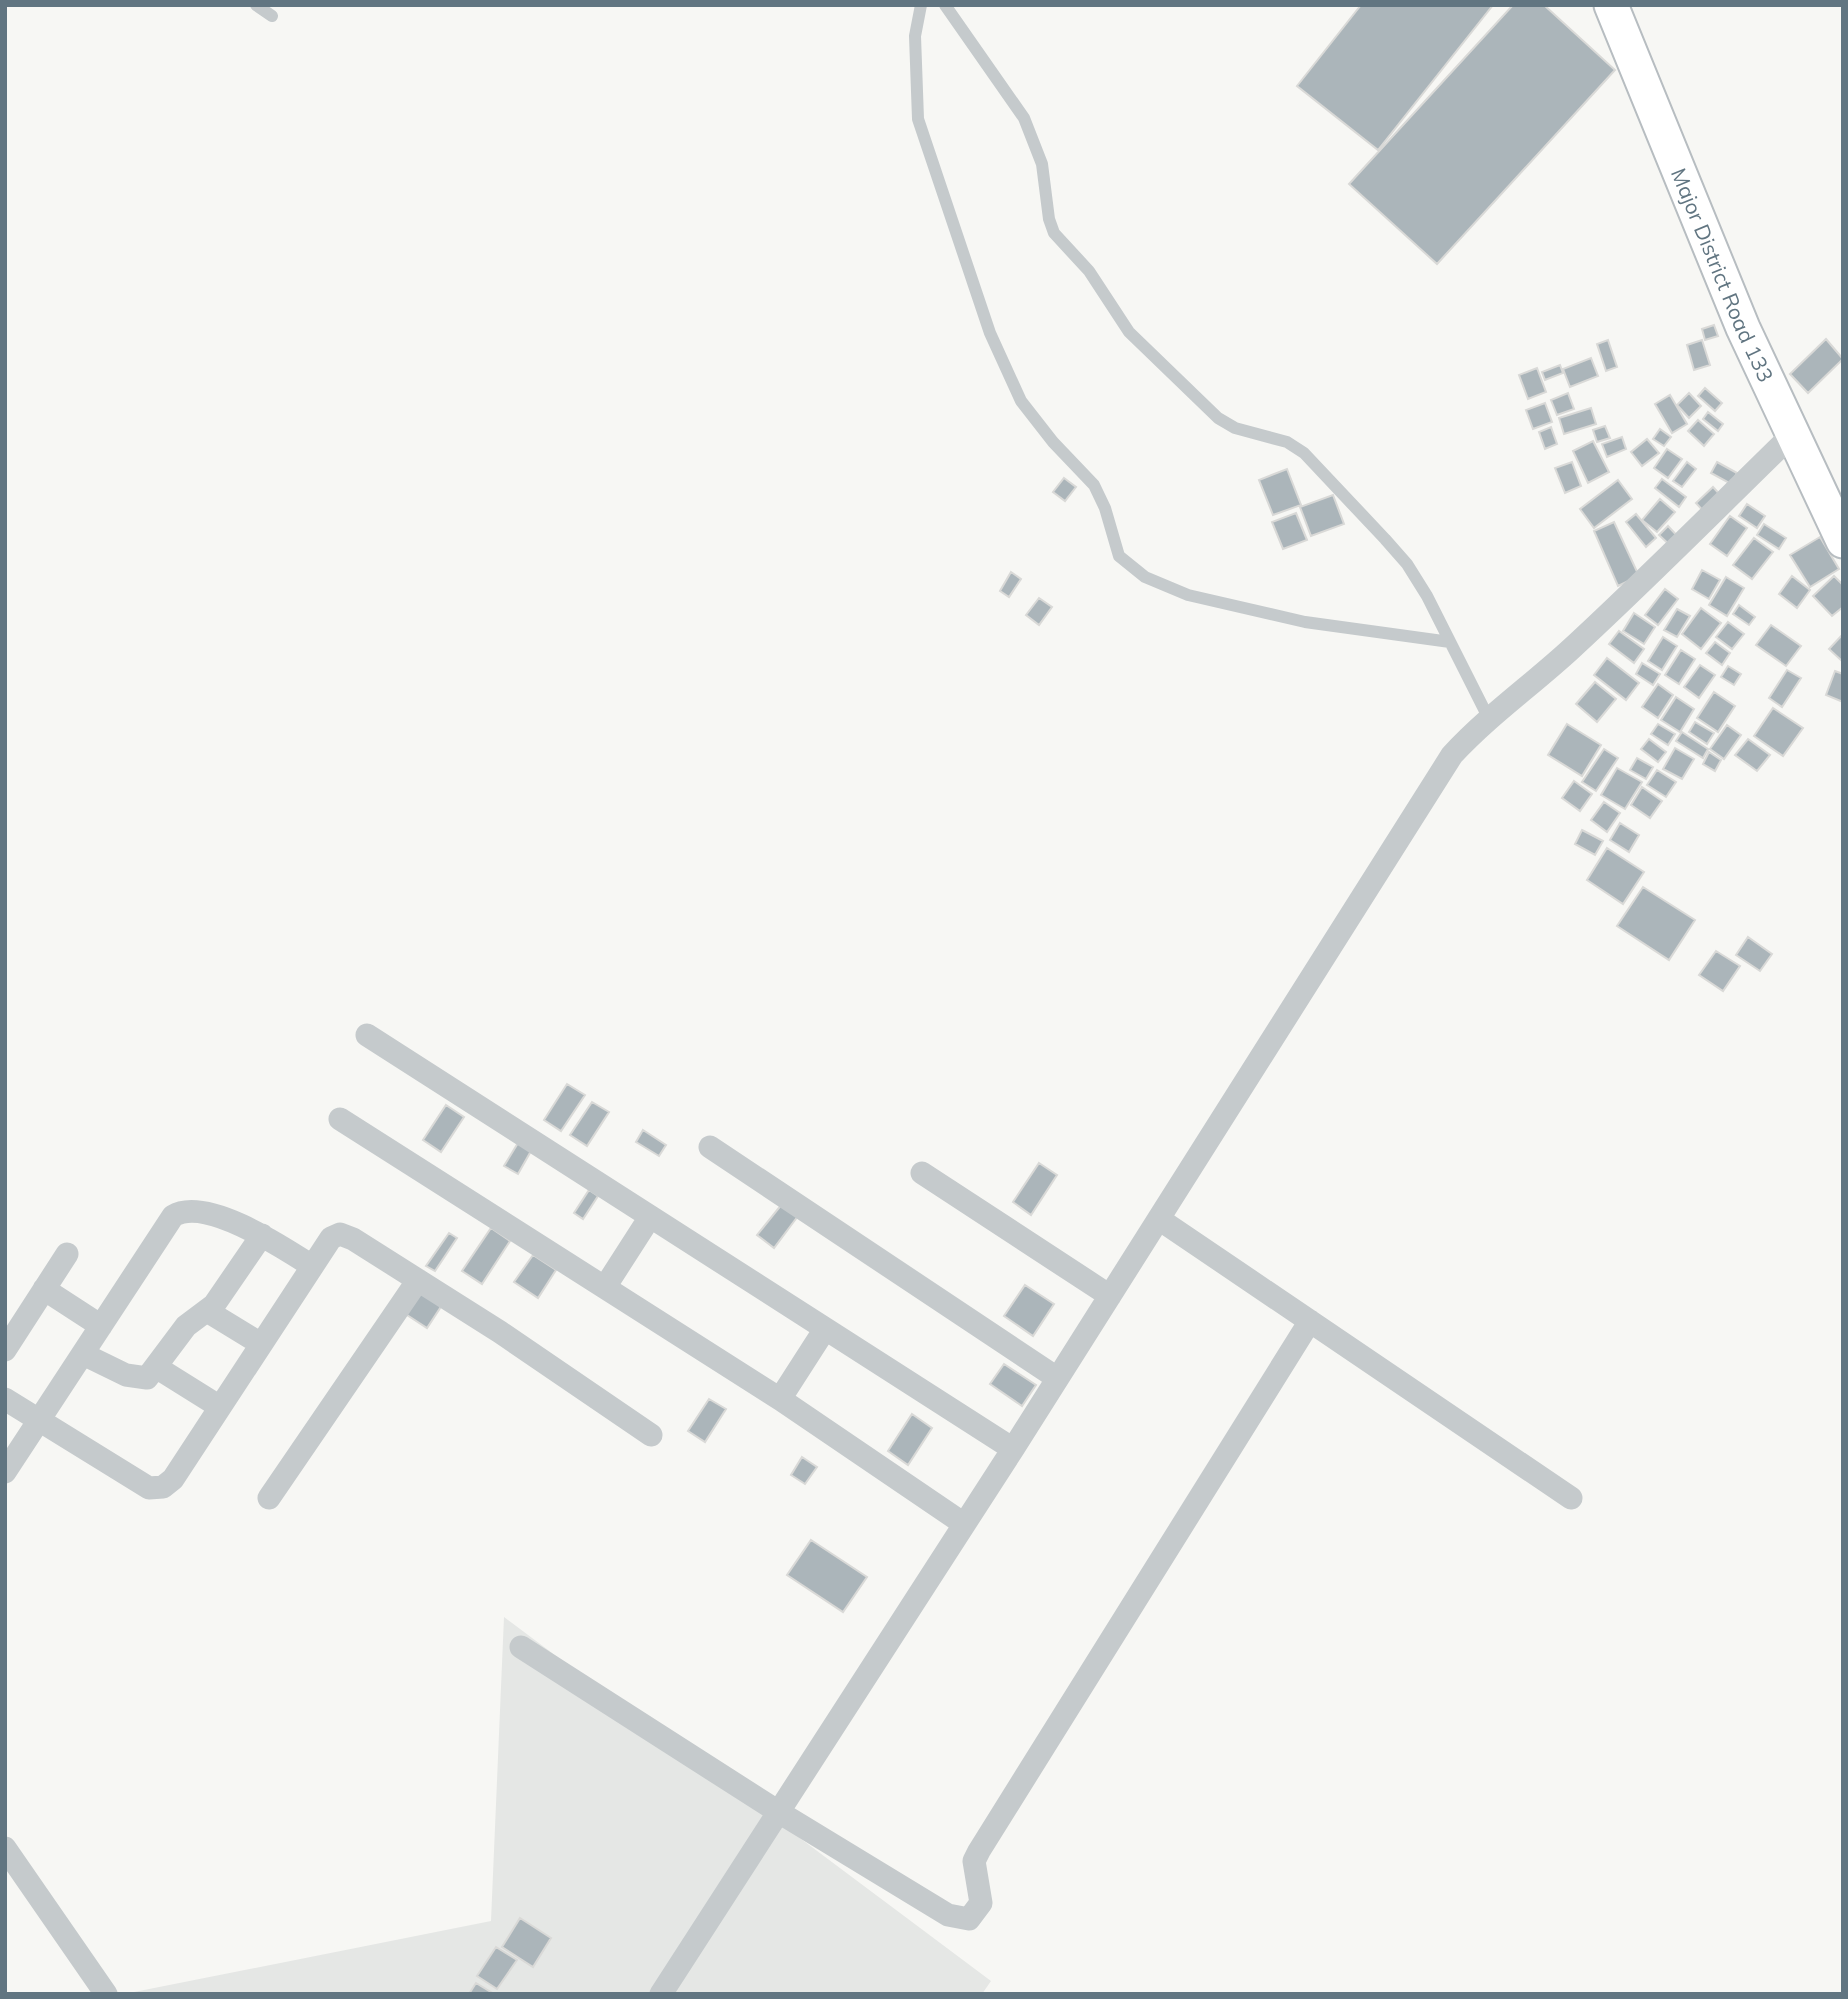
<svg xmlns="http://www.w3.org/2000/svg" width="1848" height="1999" font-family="Mulish,sans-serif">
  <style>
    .built { fill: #e5e7e5 }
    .building { fill: #abb5ba; stroke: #d9d9d7; stroke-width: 2 }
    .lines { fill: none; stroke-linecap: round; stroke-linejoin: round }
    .secondary-casing { stroke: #b7bdc1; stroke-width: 37 }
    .lane { stroke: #c5cacc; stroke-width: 12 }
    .street { stroke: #c5cacc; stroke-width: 23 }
    .secondary { stroke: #fff; stroke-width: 33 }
    .labels { text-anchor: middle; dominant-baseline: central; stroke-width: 7; stroke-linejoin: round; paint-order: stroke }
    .street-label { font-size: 21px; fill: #617581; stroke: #fff }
  </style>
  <rect width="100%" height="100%" fill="#f7f7f4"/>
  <!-- built -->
  <path class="built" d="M504,1617L991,1981L982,1994H124L491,1921Z"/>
  <!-- building -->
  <path class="building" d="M1361,5H1493L1378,150L1297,86Z
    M1513,5H1544L1615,70L1437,264L1349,184Z
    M1714,325L1718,336L1705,340L1702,329Z
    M1826,339L1843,359L1808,393L1790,374Z
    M1608,340L1617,367L1606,371L1597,344Z
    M1702,340L1710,365L1694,370L1687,345Z
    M1591,358L1598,376L1570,387L1563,369Z
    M1560,365L1563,373L1545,380L1542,372Z
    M1537,368L1546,392L1528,399L1519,375Z
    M1705,388L1722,403L1715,411L1698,396Z
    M1568,393L1574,409L1557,415L1551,400Z
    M1689,393L1701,406L1689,418L1677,405Z
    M1670,395L1687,424L1672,433L1655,404Z
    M1545,403L1552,422L1533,429L1526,410Z
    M1591,408L1596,424L1564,434L1559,418Z
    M1708,412L1723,424L1718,431L1703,419Z
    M1698,420L1714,434L1704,446L1688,431Z
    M1605,426L1610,438L1597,442L1593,430Z
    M1551,427L1557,444L1545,449L1539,432Z
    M1660,429L1671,437L1664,446L1653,439Z
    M1622,437L1626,449L1607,457L1602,444Z
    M1647,439L1659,453L1642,466L1631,452Z
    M1593,441L1609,472L1588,483L1573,451Z
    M1667,449L1682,459L1668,478L1654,468Z
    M1572,462L1581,486L1565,493L1555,468Z
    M1687,462L1696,469L1682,487L1673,481Z
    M1717,462L1737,473L1731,484L1711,473Z
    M1287,469L1301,505L1273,515L1259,480Z
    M1064,478L1076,487L1065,501L1053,492Z
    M1662,479L1686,497L1679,507L1655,488Z
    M1618,480L1632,499L1594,528L1580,509Z
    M1713,487L1723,498L1706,514L1696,503Z
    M1333,495L1344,524L1311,536L1300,507Z
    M1660,499L1675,512L1657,532L1642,520Z
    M1747,504L1765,516L1757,528L1739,516Z
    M1296,513L1307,540L1283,549L1272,522Z
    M1636,514L1656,538L1646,547L1626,522Z
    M1730,516L1747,528L1727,556L1710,544Z
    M1614,522L1639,576L1618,586L1594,531Z
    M1764,524L1786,538L1779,549L1757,535Z
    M1668,526L1682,541L1674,549L1659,535Z
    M1820,537L1839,569L1810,587L1790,555Z
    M1754,538L1773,552L1752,579L1733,565Z
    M1702,570L1720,580L1709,599L1692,589Z
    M1011,572L1021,579L1009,597L1000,591Z
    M1792,576L1810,590L1797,608L1779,594Z
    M1834,576L1843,585V607L1832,616L1813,596Z
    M1726,577L1744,588L1727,616L1709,605Z
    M1665,589L1678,599L1658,625L1645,615Z
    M1039,598L1052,607L1039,625L1026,615Z
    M1739,605L1755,617L1749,625L1733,614Z
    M1701,608L1721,623L1701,649L1682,634Z
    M1677,609L1690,616L1677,637L1664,630Z
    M1634,613L1655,627L1644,644L1623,631Z
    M1728,622L1744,634L1732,649L1716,637Z
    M1771,625L1801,646L1786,666L1756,645Z
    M1619,631L1644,649L1634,663L1609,644Z
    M1843,634V662L1829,649Z
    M1663,637L1677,646L1662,670L1648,661Z
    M1715,642L1730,653L1722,665L1706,653Z
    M1681,650L1695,659L1679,684L1665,675Z
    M1607,658L1639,683L1626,700L1594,675Z
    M1642,663L1660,674L1653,685L1636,674Z
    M1700,665L1715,675L1699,698L1684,687Z
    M1728,666L1741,674L1734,685L1721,677Z
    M1787,670L1801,678L1782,707L1769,698Z
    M1835,671L1843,674V702L1826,695Z
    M1595,682L1616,699L1597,722L1576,704Z
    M1658,684L1673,695L1658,718L1642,707Z
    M1714,692L1735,706L1718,732L1697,718Z
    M1676,697L1694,709L1680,732L1661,720Z
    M1773,708L1803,728L1783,756L1754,736Z
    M1695,722L1714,733L1707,744L1689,732Z
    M1567,724L1601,745L1582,776L1548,755Z
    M1658,724L1675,734L1668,745L1651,734Z
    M1727,725L1741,735L1724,759L1710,749Z
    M1682,732L1708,749L1703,758L1676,741Z
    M1649,739L1666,752L1658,762L1641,749Z
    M1748,739L1770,755L1757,771L1735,755Z
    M1675,748L1694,759L1682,779L1663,769Z
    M1604,749L1618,758L1596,791L1582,782Z
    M1709,752L1721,760L1715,771L1703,764Z
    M1637,758L1653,767L1646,779L1630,770Z
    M1617,768L1642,782L1625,809L1601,795Z
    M1657,770L1676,782L1666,797L1647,785Z
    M1574,781L1592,794L1580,811L1562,798Z
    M1642,787L1662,801L1650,818L1631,805Z
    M1604,802L1620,813L1607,832L1591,820Z
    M1620,823L1639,835L1629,852L1610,840Z
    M1582,830L1603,841L1595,855L1575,844Z
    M1607,848L1644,872L1623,904L1587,880Z
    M1643,887L1695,920L1669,960L1617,926Z
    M1748,937L1772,954L1760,971L1736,955Z
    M1716,951L1740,966L1723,991L1699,975Z
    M567,1084L585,1095L561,1131L544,1120Z
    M592,1102L609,1112L587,1146L570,1135Z
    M446,1105L464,1117L441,1152L423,1140Z
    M643,1130L666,1145L659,1156L636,1142Z
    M518,1143L531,1151L518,1174L504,1166Z
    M1039,1163L1057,1175L1031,1215L1013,1202Z
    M589,1190L598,1196L583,1219L574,1213Z
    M782,1204L798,1216L774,1248L757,1235Z
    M491,1228L510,1241L482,1284L462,1271Z
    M449,1233L457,1238L435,1271L426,1266Z
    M533,1255L556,1270L538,1298L514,1282Z
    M423,1284L446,1299L427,1328L404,1313Z
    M1025,1285L1054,1304L1033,1336L1004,1316Z
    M1004,1364L1036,1385L1022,1406L990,1384Z
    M709,1399L726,1409L705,1442L688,1431Z
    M912,1414L932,1428L908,1465L888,1451Z
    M802,1457L817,1467L805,1484L791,1475Z
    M811,1540L867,1577L843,1612L787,1575Z
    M520,1918L551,1938L533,1967L502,1947Z
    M496,1947L517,1960L497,1989L477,1976Z
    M476,1983L494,1994H469Z"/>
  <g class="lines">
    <!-- secondary casing -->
    <g class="secondary-casing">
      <g id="secondary">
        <path id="s1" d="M1611,5L1743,328L1843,541"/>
      </g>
    </g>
    <!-- lane -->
    <path class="lane" d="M256,5L272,16
      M921,5L915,36L918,119L990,333L1021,401L1053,442L1094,485L1105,508L1119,556L1145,577L1188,595L1305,622L1450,642
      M945,5L1024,118L1042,164L1049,219L1054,233L1089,271L1129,332L1218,418L1235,428L1287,442L1304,453L1385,539L1407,564L1427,596L1488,717"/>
    <!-- street -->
    <path class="street" d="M367,1035L1013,1449
      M340,1119L780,1399L964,1524
      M710,1147L1057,1378
      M922,1173L1110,1296
      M1159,1219L1571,1498
      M605,1287L650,1217
      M44,1289L101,1326
      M207,1311L261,1344
      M5,1350L67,1254
      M83,1354L126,1375L147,1378L186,1326L214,1305L262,1235
      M156,1367L220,1407
      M5,1399L149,1488L163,1487L173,1479L331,1238L340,1234L353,1239L500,1332L651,1435
      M780,1399L825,1329
      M5,1472L173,1216C206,1196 284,1248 312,1266
      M269,1498L418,1280
      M521,1647L777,1811L948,1915L969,1919L981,1903L974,1861L979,1851L1310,1321
      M5,1848L106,1994
      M661,1994L1013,1449L1452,755C1489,715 1532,685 1571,649C1647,579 1719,506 1793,434"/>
    <!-- secondary -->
    <use href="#secondary" class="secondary"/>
  </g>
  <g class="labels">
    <!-- street labels -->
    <g class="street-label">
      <text stroke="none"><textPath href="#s1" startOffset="292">Major District Road 133</textPath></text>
    </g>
  </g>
  <!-- border -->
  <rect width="1848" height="1999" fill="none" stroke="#617581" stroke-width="14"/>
</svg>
